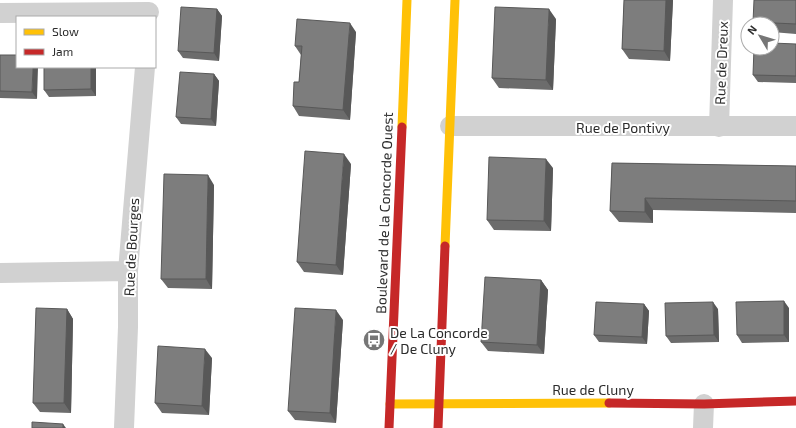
<svg xmlns="http://www.w3.org/2000/svg" width="796" height="428" font-family="'Exo 2',sans-serif">
  <style>
    .lines { fill: none; stroke-linecap: round; stroke-linejoin: round }
    .street { stroke: #d1d1d1; stroke-width: 20 }
    .slow { stroke: #ffc107; stroke-width: 9 }
    .jam { stroke: #c62828; stroke-width: 9 }
    .wall { fill: #6c6c6c }
    .shaded-wall { fill: #585858 }
    .building { fill: #7d7d7d; stroke: #585858 }
    .labels { text-anchor: middle; dominant-baseline: central; stroke-width: 4; stroke-linejoin: round; paint-order: stroke }
    .street-label { font-size: 14px; fill: #2c2c2c; stroke: #fff }
    .poi-label { font-size: 14px; fill: #2c2c2c; stroke: #fff; text-anchor: start }
  </style>
  <rect width="100%" height="100%" fill="#fff"/>
  <g class="lines">
    <!-- street -->
    <path class="street" d="M0,13L149,12
      M450,126H796
      M719,127L723,0
      M0,273L128,271
      M124,428L128,327V271L145,67
      M703,428L704,404"/>
    <!-- slow -->
    <path class="slow" d="M402,127L407,0
      M445,246L455,0
      M390,404L609,403"/>
    <!-- jam -->
    <path class="jam" d="M609,403L704,404L796,401
      M389,428L402,127
      M438,428L445,246"/>
  </g>
  <!-- wall -->
  <path class="wall" d="M624,0H673L670,61L629,59L622,49Z
    M796,0V34L772,32V24H754L753,22Z
    M217,9L222,16L219,61L183,58L178,51Z
    M556,19L553,90L499,88L492,78Z
    M356,32L350,120L299,116L293,106L299,82L301,55L295,46Z
    M796,44V83L758,82L753,75Z
    M0,55H17L37,99L0,98Z
    M44,67H96V96L49,97L44,90Z
    M214,74L219,81L216,126L181,124L176,117Z
    M612,163L796,166V213L653,210V223L619,222L610,211Z
    M351,164L343,275L304,272L297,262Z
    M553,168L551,231L494,230L487,220Z
    M214,185L212,289L168,288L161,279Z
    M541,280L548,290L544,354L488,351L481,342Z
    M644,304L649,311L647,344L599,342L594,335Z
    M789,308V342L742,343L737,335Z
    M67,309L73,319L71,413L40,412L33,403Z
    M718,309L719,342L671,343L666,336Z
    M343,320L336,423L295,420L288,411Z
    M212,358L209,415L162,413L155,403Z"/>
  <!-- shaded-wall -->
  <path class="shaded-wall" d="M666,0H673L670,61L664,51Z
    M217,9L222,16L219,61L214,53Z
    M549,9L556,19L553,90L546,80Z
    M350,23L356,32L350,120L343,110Z
    M33,67H38L37,99L32,92Z
    M91,67H96V96L91,89Z
    M214,74L219,81L216,126L211,119Z
    M344,154L351,164L343,275L336,265Z
    M546,159L553,168L551,231L544,221Z
    M208,175L214,185L212,289L206,279Z
    M645,198L653,210V223L645,212Z
    M541,280L548,290L544,354L537,345Z
    M784,301L789,308V342L784,335Z
    M713,302L718,309L719,342L714,335Z
    M644,304L649,311L647,344L642,337Z
    M67,309L73,319L71,413L64,403Z
    M336,310L343,320L336,423L330,413Z
    M205,349L212,358L209,415L202,406Z
    M63,424L66,428H63Z"/>
  <!-- building -->
  <path class="building" d="M624,0H666L664,51L622,49Z
    M754,0H796V24L753,22Z
    M181,7L217,9L214,53L178,51Z
    M495,7L549,9L546,80L492,78Z
    M297,19L350,23L343,110L293,106L294,82H299L302,46H295Z
    M772,43L796,44V76L753,75L754,48H772Z
    M0,55H17V67H33L32,92L0,91Z
    M44,67H91V89L44,90Z
    M180,72L214,74L211,119L176,117Z
    M305,151L344,154L336,265L297,262Z
    M489,157L546,159L544,221L487,220Z
    M612,163L796,166V201L645,198V212L610,211Z
    M164,174L208,175L206,279H161Z
    M485,277L541,280L537,345L481,342Z
    M784,301V335H737L736,302Z
    M596,302L644,304L642,337L594,335Z
    M713,302L714,335L666,336L665,303Z
    M36,308L67,309L64,403H33Z
    M295,308L336,310L330,413L288,411Z
    M158,346L205,349L202,406L155,403Z
    M32,422L63,424V428H32Z"/>
  <!-- icons -->
  <defs>
    <g id="bus-disc" transform="scale(1.15)"><circle r="9.5" fill="#767676" stroke="#fff"/><path d="M-5-6H5V4H4V6H2V4H-2V6H-4V4H-5ZM-3.5-4V0h7V-4ZM-3.5 1.2v1.5H-2V1.2ZM2 1.2v1.5H3.5V1.2Z" fill="#fff"/></g>
  </defs>
  <g fill-rule="evenodd">
    <use href="#bus-disc" x="374" y="340"/>
  </g>
  <g class="labels">
    <!-- street labels -->
    <g class="street-label">
      <text transform="translate(721 63) rotate(-88)">Rue de Dreux</text>
      <text x="623" y="127">Rue de Pontivy</text>
      <text transform="translate(384 213) rotate(-88)">Boulevard de la Concorde Ouest</text>
      <text transform="translate(131 247) rotate(-87)">Rue de Bourges</text>
      <text x="593" y="389">Rue de Cluny</text>
    </g>
    <!-- poi labels -->
    <g class="poi-label">
      <text x="390" y="332">De La Concorde<tspan x="390" dy="16">/ De Cluny</tspan></text>
    </g>
  </g>
  <!-- legend -->
  <rect x="16" y="16" width="140" height="52" fill="#ffffff" stroke="#ababab"/>
  <rect x="24" y="29" width="20" height="6" fill="#ffc107" stroke="#ababab"/>
  <text x="52" y="36" font-size="12" fill="#2c2c2c">Slow</text>
  <rect x="24" y="49" width="20" height="6" fill="#c62828" stroke="#ababab"/>
  <text x="52" y="56" font-size="12" fill="#2c2c2c">Jam</text>
  <!-- north arrow -->
  <g transform="translate(760 36) rotate(308)"><circle r="19" fill="#ffffff" stroke="#ababab"/>
  <path d="M0-3L7 15L0 10L-7 15Z" fill="#767676"/>
  <text y="-6" font-size="11" font-weight="bold" text-anchor="middle" fill="#2c2c2c">N</text>
  </g>
</svg>
